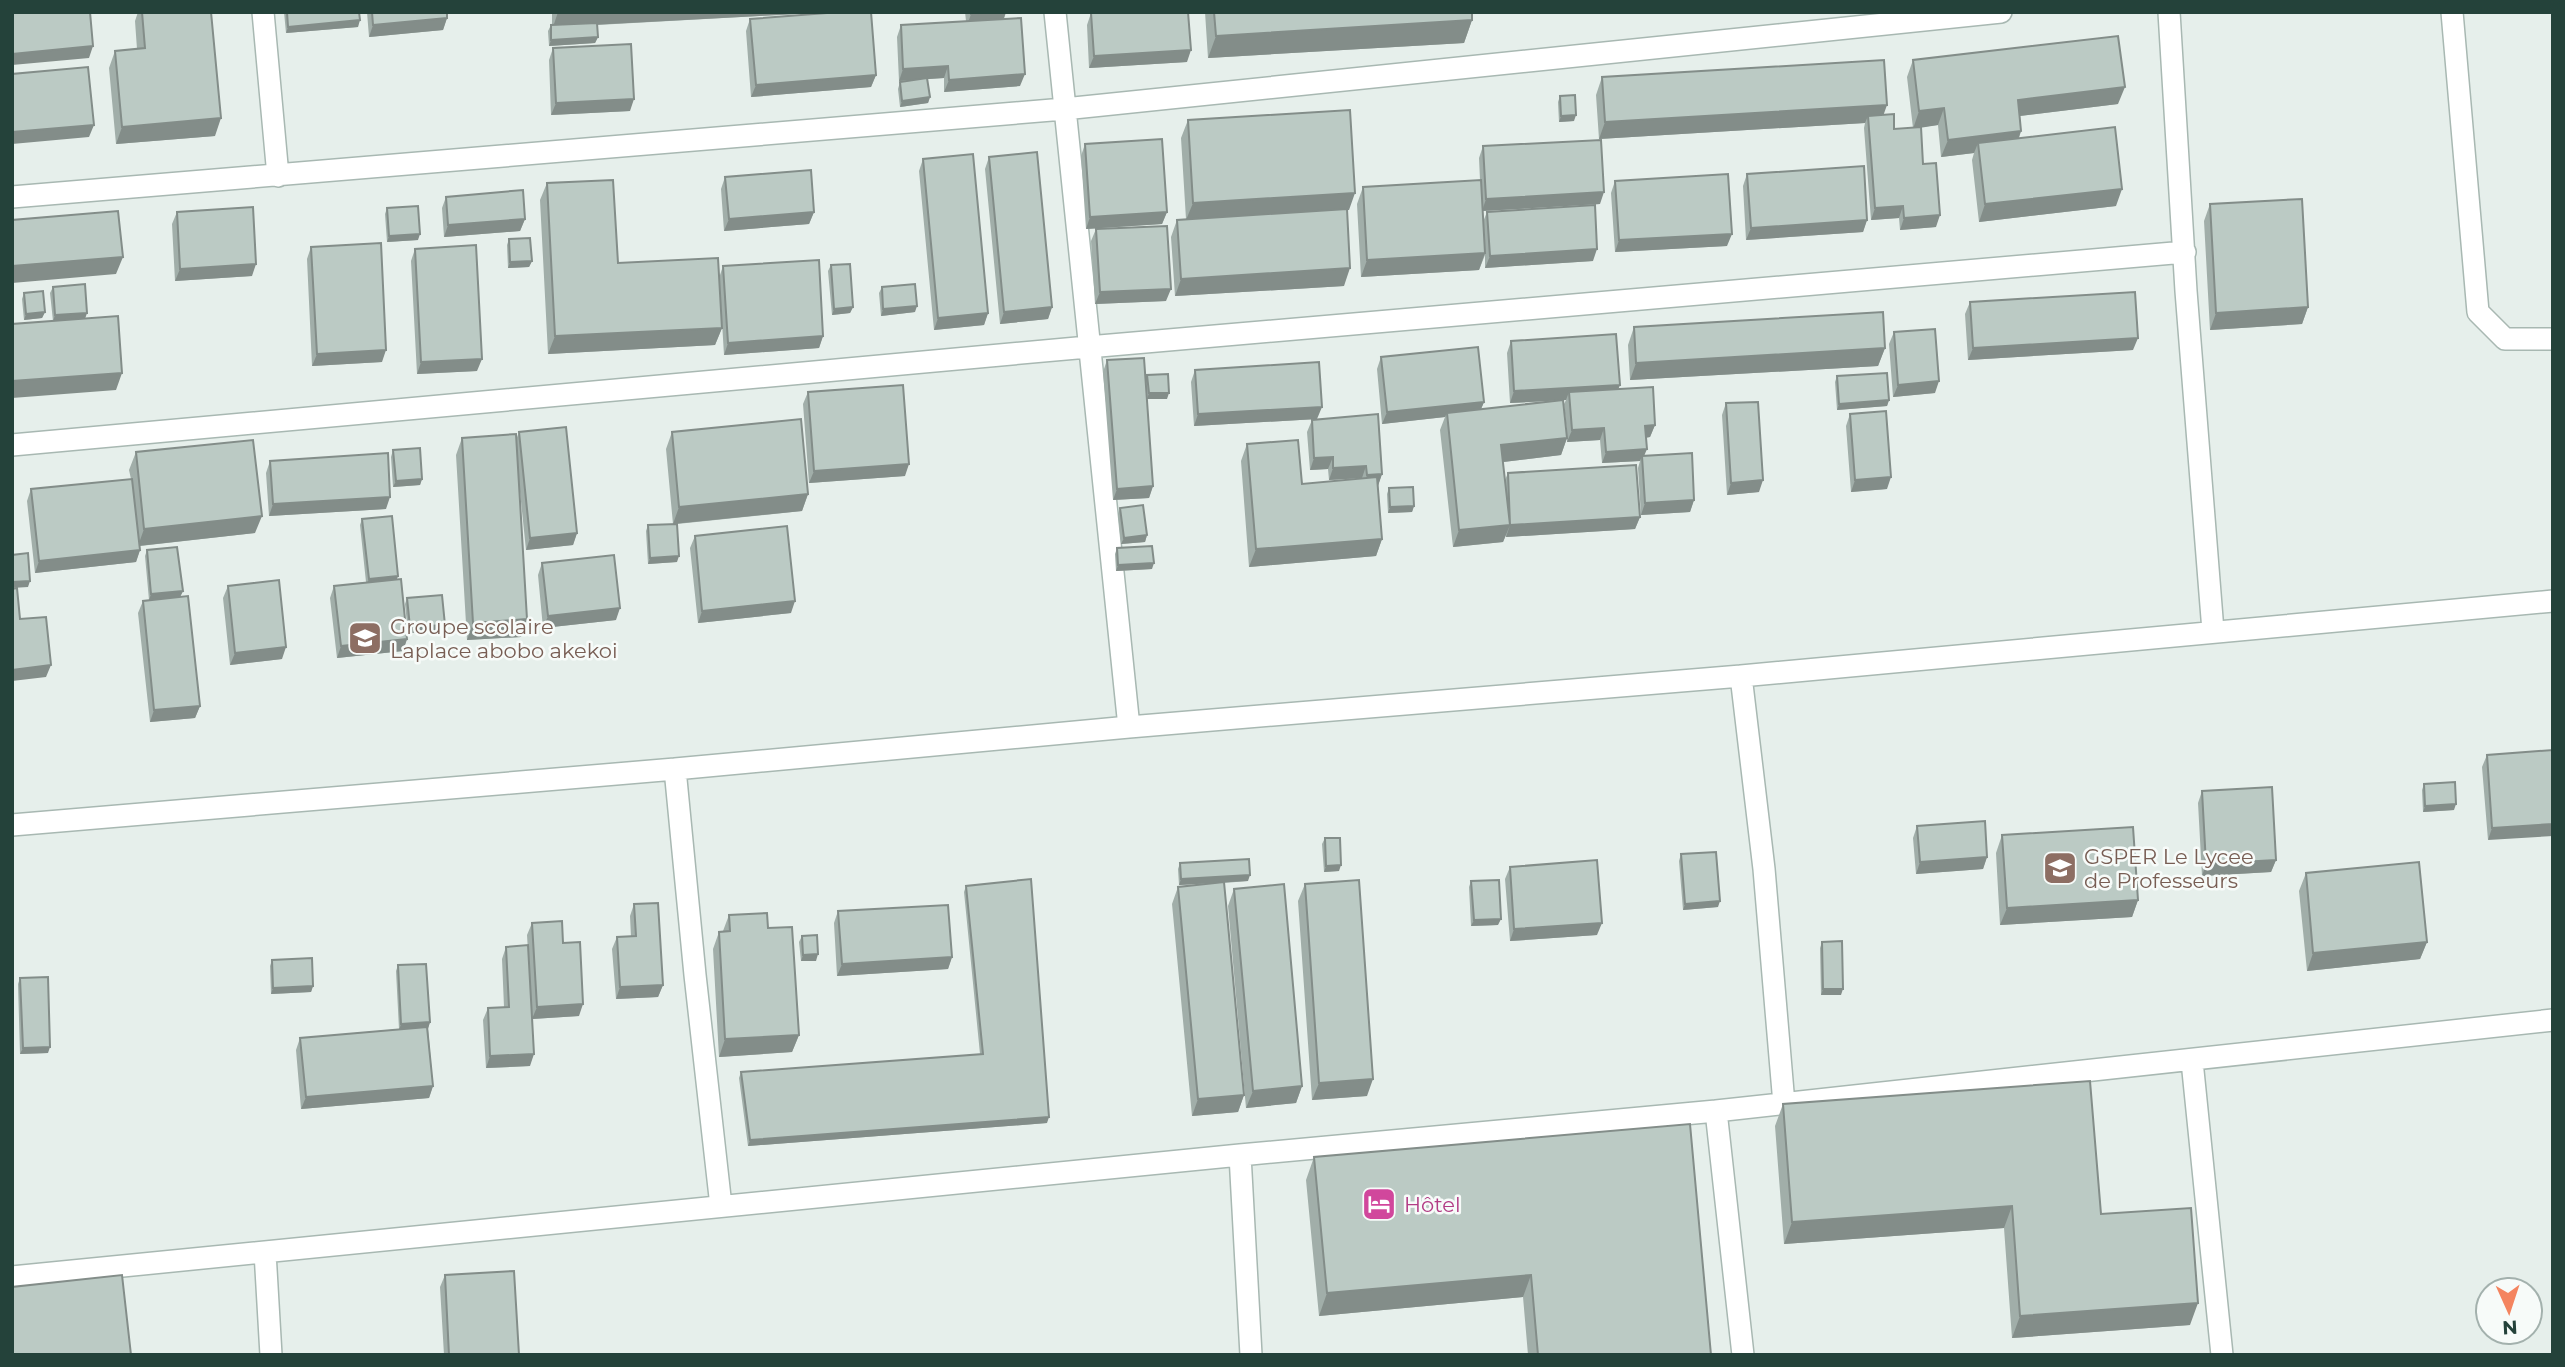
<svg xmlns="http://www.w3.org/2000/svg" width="2565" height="1367" font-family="Montserrat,sans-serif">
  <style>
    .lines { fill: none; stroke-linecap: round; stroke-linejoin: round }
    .minor-casing { stroke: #a8b8b2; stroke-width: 24 }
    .minor { stroke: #fff; stroke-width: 21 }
    .wall { fill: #a1aea9 }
    .shaded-wall { fill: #838d89 }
    .building { fill: #bbcac4; stroke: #838d89; stroke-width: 2 }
    .labels { text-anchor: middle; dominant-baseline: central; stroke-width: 5; stroke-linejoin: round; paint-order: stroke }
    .education-label { font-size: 21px; fill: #785e54; stroke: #f7fbf9; text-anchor: start }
    .hotel-label { font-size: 21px; fill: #b23c85; stroke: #f7fbf9; text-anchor: start }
  </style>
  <rect width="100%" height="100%" fill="#e6efeb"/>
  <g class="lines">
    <!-- minor casing -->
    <g class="minor-casing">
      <path id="minor" d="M263,12L278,176
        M1055,12L1129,727
        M2169,12L2186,291L2213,631
        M2452,12L2478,312L2505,339H2553
        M12,197L1064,109L2001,12
        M12,445L1088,347L2185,252
        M1741,676L1764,869L1784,1104
        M675,769L695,975L721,1206
        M12,825L675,769L1129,727L1741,676L2553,601
        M2192,1061L2222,1355
        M1716,1111L1743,1355
        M1240,1155L1251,1355
        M265,1252L271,1355
        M12,1277L1240,1155L1716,1111L2553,1020"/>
    </g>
    <!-- minor -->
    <use href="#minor" class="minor"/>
  </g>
  <!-- wall -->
  <path class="wall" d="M138,12H211L215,136L116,144L109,68L115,51L137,49L135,21Z
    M284,12H359L358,27L286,33Z
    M367,12H447V18L443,30L369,37Z
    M552,12H834L597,25L598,37L595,43L549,46L548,31L551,25H552Z
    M965,12H1006L1004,19L1020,86L944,92V78L927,79L930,97L928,103L900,107L898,89L900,82L913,80L899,81L897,37L901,25L966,21Z
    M1205,12H1472V20L1464,43L1208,58Z
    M1091,13L1187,62L1089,68L1087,25Z
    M750,19L876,75L871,87L751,97L746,31Z
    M553,48L630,111L551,115L549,60Z
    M1913,60L2118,104L2020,116L2021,131L2019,138L2116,206L1979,222L1972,160L1974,153L1941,157L1938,125L1921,127L1923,164L1936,227L1900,230L1899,218L1871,220L1864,128L1865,123L1599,139L1596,95L1602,77L1884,115L1894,129L1913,128L1907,77Z
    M1560,96L1574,121L1559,122L1558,102Z
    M1188,120L1349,210H1347L1344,286L1175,296L1171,237L1177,220L1186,219L1181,138Z
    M1085,144L1167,212L1162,224L1086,229L1081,156Z
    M1483,146L1600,204L1483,211V222L1487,212L1593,261L1485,268V255L1479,270L1361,277L1357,204L1363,187L1480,180L1479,158Z
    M989,157L1052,307L1048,319L1000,324L985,169Z
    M923,159L988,313L984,325L934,330L919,171Z
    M1747,174L1867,220L1863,232L1746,240L1743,186Z
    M725,177L814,212L809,224L724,231L721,189Z
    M1615,181L1727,246L1615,252L1611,193Z
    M547,183L618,263L719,278L723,266L823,336L819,348L724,355L720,289L722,328L715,345L548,354L540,200Z
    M446,197L525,219L520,231L444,237L442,208Z
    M2210,204L2308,307L2302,324L2210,330L2204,221Z
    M387,208L418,240L387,242L385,214Z
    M177,212L252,276L175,281L172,224Z
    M1096,229L1166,301L1095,304L1091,241Z
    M509,239L532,261L529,267L508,268L507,245Z
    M311,247L382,362L312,366L307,259Z
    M415,249L477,371L417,374L411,261Z
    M831,265L853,307L850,313L832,315L828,271Z
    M53,287L85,318L116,390L53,321L50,293Z
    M882,287L915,312L881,316L879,293Z
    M24,293L45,312L42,318L24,320L22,299Z
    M1970,302L2133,350L1968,360L1965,314Z
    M1634,327L1885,348L1878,366L1630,380L1628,345Z
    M1894,332L1935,393L1893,397L1889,344Z
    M1511,341L1618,389L1655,425L1650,437L1646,438L1644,456L1694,500L1690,512L1641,515L1638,468L1640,461L1602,463L1600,440L1567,442V438L1561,455L1503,462L1505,480L1508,473L1640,517L1635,529L1506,537V535L1503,542L1453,547L1440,430L1445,417L1382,424L1377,369L1381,357L1484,402L1481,409L1567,433L1564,404L1566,400L1510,403L1507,353Z
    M1107,360L1145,380L1147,375L1167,399H1147L1153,486L1149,498L1113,500L1103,372Z
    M1195,370L1317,419L1194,426L1191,382Z
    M1837,376L1889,400L1887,406L1837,410L1835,382Z
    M808,392L905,476L809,483L803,404Z
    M1726,403L1759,492L1727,495L1722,415Z
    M1850,414L1887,489L1851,492L1846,426Z
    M1312,420L1382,474L1378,485L1382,539L1376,556L1249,567L1241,461L1247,444L1302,484L1362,479V478L1329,480L1328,469L1310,470L1307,432Z
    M519,432L577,533L573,545L526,550L519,482L521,637L467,640L456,455L462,438L516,440Z
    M672,432L808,494L802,511L677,524V562L648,564L646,531L648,525L673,524L666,449Z
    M393,450L422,479L420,485L393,487L391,457Z
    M136,452L255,533L140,546V550L136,562L35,573L27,501L31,489L131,479L129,470Z
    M270,461L386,509L269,516L266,473Z
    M1389,488L1414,506L1412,512L1388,513L1387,494Z
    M1120,508L1147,535L1145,542L1121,544L1118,514Z
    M362,519L397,579L407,639L403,651L337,658L330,598L334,586L366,582L360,525Z
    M695,536L791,613L698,623L690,548Z
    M1117,548L1152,569L1116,571L1115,554Z
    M147,550L183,591L180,597L149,600L145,556Z
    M542,563L616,620L543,628L538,575Z
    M228,586L282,659L230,665L223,598Z
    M407,598L442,631L408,633L405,604Z
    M143,601L200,706L195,718L150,722L138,613Z
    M2553,750L2488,840L2482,767L2487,755Z
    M2424,784L2454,810L2423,812L2422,790Z
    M2202,791L2276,860L2271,872L2202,876L2198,803Z
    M1917,826L1987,857L1983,869L1916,874L1913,838Z
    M2002,835L2138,900L2132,917L2000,925L1996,853Z
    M1325,838L1339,871L1324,872L1322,844Z
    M1681,854L1718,907L1683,910L1679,861Z
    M1180,863L1248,881L1224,883L1244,1095L1238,1112L1192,1116L1172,904L1178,887L1219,883L1179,885L1178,869Z
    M1510,867L1597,935L1510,941L1505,879Z
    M2306,873L2427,942L2420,959L2307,971L2299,891Z
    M1471,881L1498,925L1471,926L1469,887Z
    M1305,884L1367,1096L1312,1100L1298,901Z
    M966,886L1047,1123L748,1146L739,1078L741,1072L980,1054L964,892Z
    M1234,889L1302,1086L1296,1103L1246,1108L1228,906Z
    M634,904L663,985L658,997L616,999L612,949L617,937H631L630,916Z
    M838,911L952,957L948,969L837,976L834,923Z
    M729,915L768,928L799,1035L792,1052L719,1057L713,949L719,932L723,931Z
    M532,923L579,1016L532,1019L527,935Z
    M802,936L816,961H801L799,942Z
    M1822,942L1841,995H1821L1820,948Z
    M506,947L530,1066L486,1068L483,1020L488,1008L504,1007L502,959Z
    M272,960L313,986L311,992L271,994L270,966Z
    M398,965L430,1022L428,1028L433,1086L429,1098L301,1109L296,1050L300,1038L399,1029L396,971Z
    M20,978L48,1053L20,1054L18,984Z
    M1783,1104L2101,1214L2190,1325L2012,1338L2004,1228L1784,1244L1775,1126Z
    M1314,1157L1711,1355H1528L1523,1297L1319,1316L1306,1180Z
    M445,1275L519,1355H444L440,1287Z"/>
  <!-- shaded-wall -->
  <path class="shaded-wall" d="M558,12H834L553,27Z
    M994,12H1006L1002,23L967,26L971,14Z
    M447,18L443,30L369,37L373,25Z
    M360,20L358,27L286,33L288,27Z
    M1472,20L1464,43L1208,58L1216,36Z
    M598,37L595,43L549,46L551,40Z
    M93,46L89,58L12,65V54Z
    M1191,50L1187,62L1089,68L1094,56Z
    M948,66L944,78L899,81L903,69Z
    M1025,74L1020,86L944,92L949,80Z
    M876,75L871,87L751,97L756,85Z
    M2125,87L2118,104L2011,117L2018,100Z
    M930,97L928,103L900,107L902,101Z
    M634,99L630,111L551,115L556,103Z
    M1887,105L1881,122L1868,116L1865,123L1599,139L1605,122Z
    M1944,108L1938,125L1913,129L1919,111Z
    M1576,115L1574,121L1559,122L1561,116Z
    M221,118L215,136L116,144L122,127Z
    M94,125L89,137L12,144V132Z
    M2021,131L2015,148L1978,143L1974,153L1941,157L1948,140Z
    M2122,189L2116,206L1979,222L1985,204Z
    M1604,192L1600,204L1482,211L1486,199Z
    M1355,193L1349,210L1186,220L1193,203Z
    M1903,206L1899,218L1871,220L1875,208Z
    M814,212L809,224L724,231L729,219Z
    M1167,212L1162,224L1086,229L1090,217Z
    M1940,215L1936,227L1900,230L1904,218Z
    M525,219L520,231L444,237L448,225Z
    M1867,220L1863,232L1746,240L1751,228Z
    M420,234L418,240L387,242L389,236Z
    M1732,234L1727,246L1615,252L1619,240Z
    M1597,249L1593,261L1485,268L1490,256Z
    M1485,253L1479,270L1361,277L1367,260Z
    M123,257L116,274L12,283V266Z
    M532,261L529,267L508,268L510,262Z
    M256,264L252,276L175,281L180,269Z
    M1350,268L1344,286L1175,296L1181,279Z
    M1171,289L1166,301L1095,304L1100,292Z
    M917,306L915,312L881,316L883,309Z
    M853,307L850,313L832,315L834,309Z
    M1052,307L1048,319L1000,324L1004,312Z
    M2308,307L2302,324L2210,330L2216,313Z
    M45,312L42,318L24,320L26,314Z
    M87,313L85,319L53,321L55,315Z
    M988,313L984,325L934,330L938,318Z
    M722,328L715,345L548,354L555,336Z
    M823,336L819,348L724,355L728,343Z
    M2138,338L2133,350L1968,360L1973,348Z
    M1885,348L1878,366L1630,380L1636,363Z
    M386,350L382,362L312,366L317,354Z
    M482,359L477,371L417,374L421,362Z
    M122,373L116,390L12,398V381Z
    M1939,381L1935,393L1893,397L1898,385Z
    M1620,385L1615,397L1569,392L1566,400L1510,403L1514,391Z
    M1149,393H1169L1167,399H1147Z
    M1889,400L1887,406L1837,410L1839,404Z
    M1484,402L1479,414L1447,413L1445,417L1382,424L1387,412Z
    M1322,407L1317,419L1194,426L1198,414Z
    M1655,425L1650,437L1641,438L1645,426Z
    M1604,428L1600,440L1567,442L1572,430Z
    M1567,438L1561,455L1495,463L1501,445Z
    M1647,449L1642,461V456L1640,461L1602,463L1606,452Z
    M1333,457L1328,469L1310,470L1314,458Z
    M909,464L905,476L809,483L814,471Z
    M1366,466L1362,478L1329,480L1333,468Z
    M1382,474L1378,486L1363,487L1367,475Z
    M1891,477L1887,489L1851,492L1855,480Z
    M422,479L420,485L393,487L396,481Z
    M1763,480L1759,492L1727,495L1731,483Z
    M1153,486L1149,498L1113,500L1117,489Z
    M808,494L802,511L673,524L679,507Z
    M390,497L386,509L269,516L273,504Z
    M1694,500L1690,512L1641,515L1645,503Z
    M1414,506L1412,512L1388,513L1390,507Z
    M262,516L255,533L138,546L144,529Z
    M1640,517L1635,529L1506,537L1510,525Z
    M1510,525L1503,542L1453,547L1459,530Z
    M577,533L573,545L526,550L530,538Z
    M1147,535L1145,542L1121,544L1124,538Z
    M1382,539L1376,556L1249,567L1256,549Z
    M140,550L136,562L35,573L39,561Z
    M679,556L677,562L648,564L650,558Z
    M1154,563L1152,569L1116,571L1118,565Z
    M398,576L396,582L366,585L369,579Z
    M30,581L28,587L12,588V582Z
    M183,591L180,597L149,600L151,594Z
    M795,601L791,613L698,623L702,611Z
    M620,608L616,620L543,628L548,616Z
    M527,619L521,637L467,640L473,623Z
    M445,625L442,631L408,633L410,627Z
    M407,639L403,651L337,658L341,646Z
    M286,647L282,659L230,665L235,653Z
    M51,665L46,677L12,681V670Z
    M200,706L195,718L150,722L154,710Z
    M2456,804L2454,810L2423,812L2425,806Z
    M2553,824V836L2488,840L2492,828Z
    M1987,857L1983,869L1916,874L1920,862Z
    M2276,860L2271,872L2202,876L2206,864Z
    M1341,865L1339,871L1324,872L1326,866Z
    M1250,875L1248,881L1179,885L1181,879Z
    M2138,900L2132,917L2000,925L2007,908Z
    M1720,901L1718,907L1683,910L1685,904Z
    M1501,919L1498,925L1471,926L1474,920Z
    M1602,923L1597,935L1510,941L1514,929Z
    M2427,942L2420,959L2307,971L2313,953Z
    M818,954L816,961H801L803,955Z
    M952,957L948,969L837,976L842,964Z
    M663,985L658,997L616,999L620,987Z
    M313,986L311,992L271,994L273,988Z
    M1823,989H1843L1841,995H1821Z
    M583,1004L579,1016L532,1019L537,1007Z
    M430,1022L428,1029L399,1030L401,1024Z
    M799,1035L792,1052L719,1057L725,1039Z
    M50,1047L48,1053L20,1054L23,1048Z
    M534,1054L530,1066L486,1068L490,1056Z
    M1373,1079L1367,1096L1312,1100L1319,1083Z
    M433,1086L429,1098L301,1109L306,1097Z
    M1302,1086L1296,1103L1246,1108L1253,1091Z
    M1244,1095L1238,1112L1192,1116L1198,1099Z
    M1049,1117L1047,1123L748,1146L750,1140Z
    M2012,1206L2004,1228L1784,1244L1792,1222Z
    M1531,1275L1523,1297L1319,1316L1327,1293Z
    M2198,1303L2190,1325L2012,1338L2020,1316Z"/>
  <!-- building -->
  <path class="building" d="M12,12H90L93,46L12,54Z
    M142,12H211L221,118L122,127L115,51L145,48Z
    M287,12H359L360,20L288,27Z
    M372,12H447V18L373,25Z
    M840,12H871L876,75L756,85L750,19Z
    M971,12H994L971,14Z
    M1109,12H1188L1191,50L1094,56L1091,13Z
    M1214,12H1472V20L1216,36Z
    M1021,18L1025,74L949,80L948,66L903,69L901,25Z
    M597,23L598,37L551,40V25Z
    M2118,36L2125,87L2018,100L2021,131L1948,140L1944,108L1919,111L1913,60Z
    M631,44L634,99L556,103L553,48Z
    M1884,60L1887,105L1605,122L1602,77Z
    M88,67L94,125L12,132V74Z
    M927,78L930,97L902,101L900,82Z
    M1575,95L1576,115L1561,116L1560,96Z
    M1350,110L1355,193L1193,203L1188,120Z
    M1894,114V129L1921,127L1923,164L1936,163L1940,215L1904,218L1903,206L1875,208L1868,116Z
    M2115,127L2122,189L1985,204L1978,143Z
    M1162,139L1167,212L1090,217L1085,144Z
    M1601,140L1604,192L1486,199L1483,146Z
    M1037,152L1052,307L1004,312L989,157Z
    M973,154L988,313L938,318L923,159Z
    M1864,166L1867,220L1751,228L1747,174Z
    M811,170L814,212L729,219L725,177Z
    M1728,174L1732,234L1619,240L1615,181Z
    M613,180L618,263L718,258L722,328L555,336L547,183Z
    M1481,180L1485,253L1367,260L1363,187Z
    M523,190L525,219L448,225L446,197Z
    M2302,199L2308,307L2216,313L2210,204Z
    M1595,205L1597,249L1490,256L1487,212Z
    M418,206L420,234L389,236L387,208Z
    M253,207L256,264L180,269L177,212Z
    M1347,209L1350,268L1181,279L1177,220Z
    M118,211L123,257L12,266V220Z
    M1167,226L1171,289L1100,292L1096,229Z
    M530,238L532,261L510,262L509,239Z
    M381,243L386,350L317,354L311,247Z
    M476,245L482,359L421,362L415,249Z
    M819,260L823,336L728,343L723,266Z
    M850,264L853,307L834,309L831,265Z
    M85,284L87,313L55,315L53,287Z
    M915,284L917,306L883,309L882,287Z
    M43,291L45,312L26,314L24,293Z
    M2135,292L2138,338L1973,348L1970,302Z
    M1883,312L1885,348L1636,363L1634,327Z
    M118,316L122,373L12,381V324Z
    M1935,329L1939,381L1898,385L1894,332Z
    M1616,334L1620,385L1514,391L1511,341Z
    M1478,347L1484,402L1387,412L1381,357Z
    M1144,358L1153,486L1117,489L1107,360Z
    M1319,362L1322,407L1198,414L1195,370Z
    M1887,373L1889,400L1839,404L1837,376Z
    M1168,374L1169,393H1149L1147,375Z
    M903,385L909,464L814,471L808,392Z
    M1653,387L1655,425L1645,426L1647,449L1606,452L1604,428L1572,430L1569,392Z
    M1563,400L1567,438L1501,445L1510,525L1459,530L1447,413Z
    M1758,402L1763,480L1731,483L1726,403Z
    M1886,411L1891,477L1855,480L1850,414Z
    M1378,414L1382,474L1367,475L1366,466L1333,468V457L1314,458L1312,420Z
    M801,419L808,494L679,507L672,432Z
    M566,427L577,533L530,538L519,432Z
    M516,434L527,619L473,623L462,438Z
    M253,440L262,516L144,529L136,452Z
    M1298,440L1302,484L1377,477L1382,539L1256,549L1247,444Z
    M420,448L422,479L396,481L393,450Z
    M388,453L390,497L273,504L270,461Z
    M1692,453L1694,500L1645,503L1642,456Z
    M1636,465L1640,517L1510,525L1508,473Z
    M132,479L140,550L39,561L31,489Z
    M1413,487L1414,506L1390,507L1389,488Z
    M1143,505L1147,535L1124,538L1120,508Z
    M392,516L398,576L369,579L362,519Z
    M677,524L679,556L650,558L648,525Z
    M787,526L795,601L702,611L695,536Z
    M1152,546L1154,563L1118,565L1117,548Z
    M177,547L183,591L151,594L147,550Z
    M28,553L30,581L12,582V555Z
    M614,555L620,608L548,616L542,563Z
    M401,579L407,639L341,646L334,586Z
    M279,580L286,647L235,653L228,586Z
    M17,588L20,619L46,617L51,665L12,670V589Z
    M442,595L445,625L410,627L407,598Z
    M188,596L200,706L154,710L143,601Z
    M2553,750V824L2492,828L2487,755Z
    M2455,782L2456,804L2425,806L2424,784Z
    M2272,787L2276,860L2206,864L2202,791Z
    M1985,821L1987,857L1920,862L1917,826Z
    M2133,827L2138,900L2007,908L2002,835Z
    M1325,838H1340L1341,865L1326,866Z
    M1716,852L1720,901L1685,904L1681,854Z
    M1249,859L1250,875L1181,879L1180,863Z
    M1597,860L1602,923L1514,929L1510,867Z
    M2419,862L2427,942L2313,953L2306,873Z
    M1031,879L1049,1117L750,1140L741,1072L983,1054L966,886Z
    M1359,880L1373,1079L1319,1083L1305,884Z
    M1499,880L1501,919L1474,920L1471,881Z
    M1224,882L1244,1095L1198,1099L1178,887Z
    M1284,884L1302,1086L1253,1091L1234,889Z
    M658,903L663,985L620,987L617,937L636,936L634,904Z
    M948,905L952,957L842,964L838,911Z
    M767,913L768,928L792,927L799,1035L725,1039L719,932L730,931L729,915Z
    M562,921L563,943L580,942L583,1004L537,1007L532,923Z
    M817,935L818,954L803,955L802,936Z
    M1842,941L1843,989H1823L1822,942Z
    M528,945L534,1054L490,1056L488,1008L509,1007L506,947Z
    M312,958L313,986L273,988L272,960Z
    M426,964L430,1022L401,1024L398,965Z
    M48,977L50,1047L23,1048L20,978Z
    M427,1027L433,1086L306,1097L300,1038Z
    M2090,1081L2101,1214L2191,1208L2198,1303L2020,1316L2012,1206L1792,1222L1783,1104Z
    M1690,1124L1711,1355H1538L1531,1275L1327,1293L1314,1157Z
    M514,1271L519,1355H449L445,1275Z
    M122,1275L131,1355H12V1287Z"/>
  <!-- icons -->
  <defs>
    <g id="school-square" transform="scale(1.75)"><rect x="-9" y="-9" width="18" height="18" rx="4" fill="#8d6e63" stroke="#f7fbf9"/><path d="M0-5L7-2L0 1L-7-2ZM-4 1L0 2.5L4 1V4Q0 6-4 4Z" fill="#fff"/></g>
    <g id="hotel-square" transform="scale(1.75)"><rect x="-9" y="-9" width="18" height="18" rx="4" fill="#d1479c" stroke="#f7fbf9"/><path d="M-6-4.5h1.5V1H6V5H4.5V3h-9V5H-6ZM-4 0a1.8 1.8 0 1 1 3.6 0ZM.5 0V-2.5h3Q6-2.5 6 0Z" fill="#fff"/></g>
  </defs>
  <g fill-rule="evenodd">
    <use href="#school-square" x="365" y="638"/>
    <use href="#school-square" x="2060" y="868"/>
    <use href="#hotel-square" x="1379" y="1204"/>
  </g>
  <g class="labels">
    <!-- education labels -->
    <g class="education-label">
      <text x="390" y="626">Groupe scolaire<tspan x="390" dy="24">Laplace abobo akekoi</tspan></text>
      <text x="2084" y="856">GSPER Le Lycee<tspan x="2084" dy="24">de Professeurs</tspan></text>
    </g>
    <!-- hotel labels -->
    <g class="hotel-label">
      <text x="1404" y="1204">Hôtel</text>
    </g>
  </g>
  <!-- border -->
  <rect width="2565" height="1367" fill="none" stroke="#24423a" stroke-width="28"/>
  <!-- north arrow -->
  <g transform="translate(2509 1311) rotate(177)"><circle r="33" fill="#f7fbf9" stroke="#a3b1ad" stroke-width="2"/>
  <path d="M0-5L12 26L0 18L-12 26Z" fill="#f4845f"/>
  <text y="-10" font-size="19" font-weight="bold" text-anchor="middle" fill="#24423a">N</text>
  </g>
</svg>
